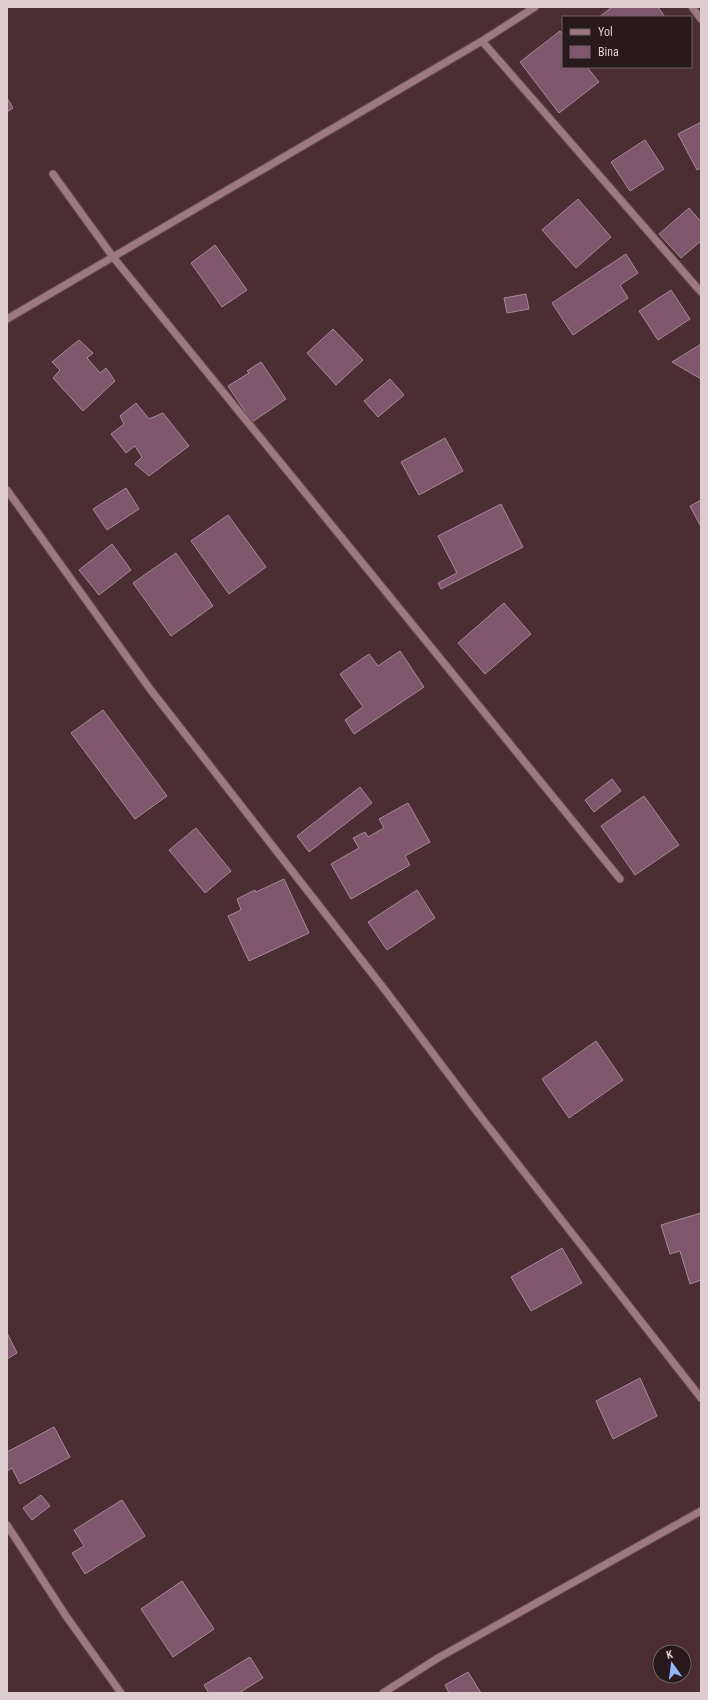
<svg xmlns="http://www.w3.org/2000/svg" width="708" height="1700" font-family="'Roboto Condensed',sans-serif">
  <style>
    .building { fill: #7f566b; stroke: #a88998 }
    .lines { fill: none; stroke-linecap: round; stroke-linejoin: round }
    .minor-casing { stroke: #644c50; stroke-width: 9 }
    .minor { stroke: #9c7a7f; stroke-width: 7 }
  </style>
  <rect width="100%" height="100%" fill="#4a2e33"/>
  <!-- building -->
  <path class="building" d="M612,7H658L665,17H599Z
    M560,31L563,35V67H587L599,82L559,113L520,62Z
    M7,98L13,108L7,112Z
    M701,122V168L697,170L678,134Z
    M645,140L664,169L630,191L611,162Z
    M578,199L611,237L576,268L542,230Z
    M689,208L701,222V241L681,258L659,234Z
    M215,245L247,290L222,307L191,263Z
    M626,254L638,273L620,285L628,298L573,335L552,303Z
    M671,290L690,319L658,340L639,311Z
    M526,294L529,309L507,313L504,298Z
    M333,329L363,360L336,385L307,353Z
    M79,340L93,353L87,358L100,373L106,368L115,381L83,411L53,378L60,370L52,362Z
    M701,344V379L672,362Z
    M261,362L286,399L252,422L228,386L249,373L247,371Z
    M390,379L404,395L378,417L364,401Z
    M136,403L149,419L163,413L189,446L149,476L135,464L142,457L135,446L126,453L111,434L124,424L120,416Z
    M445,438L463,471L419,495L401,462Z
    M126,488L139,509L107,530L93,509Z
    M701,500V527L690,506Z
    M501,504L523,547L441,589L438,583L457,573L438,536Z
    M228,515L266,567L229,594L191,541Z
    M112,544L131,570L99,595L79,570Z
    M176,553L213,606L171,636L133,583Z
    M504,603L531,634L485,674L458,643Z
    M400,651L424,687L354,734L345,720L363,707L340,674L369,654L378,666Z
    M103,710L167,796L135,819L71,733Z
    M612,779L621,791L594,812L585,800Z
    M360,787L372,803L309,852L297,836Z
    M644,796L679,845L635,875L601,826Z
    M408,803L430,842L405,856L410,865L351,899L331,864L359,848L353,838L365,832L368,837L384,828L379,819Z
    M196,828L231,871L205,893L169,850Z
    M284,879L309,933L249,961L228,916L241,910L237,899L255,890L256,892Z
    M417,890L435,918L387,950L368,922Z
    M596,1041L623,1080L569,1118L542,1079Z
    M701,1213V1280L690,1284L680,1251L670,1254L661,1225Z
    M562,1248L582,1283L531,1311L511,1277Z
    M7,1333L17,1353L7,1359Z
    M640,1378L657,1416L613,1439L596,1401Z
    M54,1427L70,1457L20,1484L12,1468L7,1471V1452Z
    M41,1495L50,1506L32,1520L23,1508Z
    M122,1500L145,1536L85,1574L72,1553L84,1546L74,1530Z
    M182,1581L214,1629L173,1657L141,1609Z
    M250,1657L263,1678L239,1693H209L204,1685Z
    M468,1672L481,1693H449L445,1685Z"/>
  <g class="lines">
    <!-- minor casing -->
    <g class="minor-casing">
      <path id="minor" d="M692,7L701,19
        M482,41L701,292
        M53,174L113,257L620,879
        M7,319L482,41L535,7
        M7,490L150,689L385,990L477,1112L701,1398
        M7,1525L66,1616L121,1693
        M383,1693L438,1658L701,1511"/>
    </g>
    <!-- minor -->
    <use href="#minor" class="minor"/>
  </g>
  <!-- border -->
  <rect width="708" height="1700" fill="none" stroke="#dfcccf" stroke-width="16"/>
  <!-- legend -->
  <rect x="562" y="16" width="130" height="52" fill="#281a1c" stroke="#716164"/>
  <rect x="570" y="29" width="20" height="6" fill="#9c7a7f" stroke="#716164"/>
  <text x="598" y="36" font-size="12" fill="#dfcccf">Yol</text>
  <rect x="570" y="46" width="20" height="12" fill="#7f566b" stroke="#716164"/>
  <text x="598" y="56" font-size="12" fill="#dfcccf">Bina</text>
  <!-- north arrow -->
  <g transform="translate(672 1664) rotate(346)"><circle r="19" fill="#281a1c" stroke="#716164"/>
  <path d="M0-3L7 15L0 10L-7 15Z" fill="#93b7fd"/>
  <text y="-6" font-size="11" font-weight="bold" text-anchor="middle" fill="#dfcccf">K</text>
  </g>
</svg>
